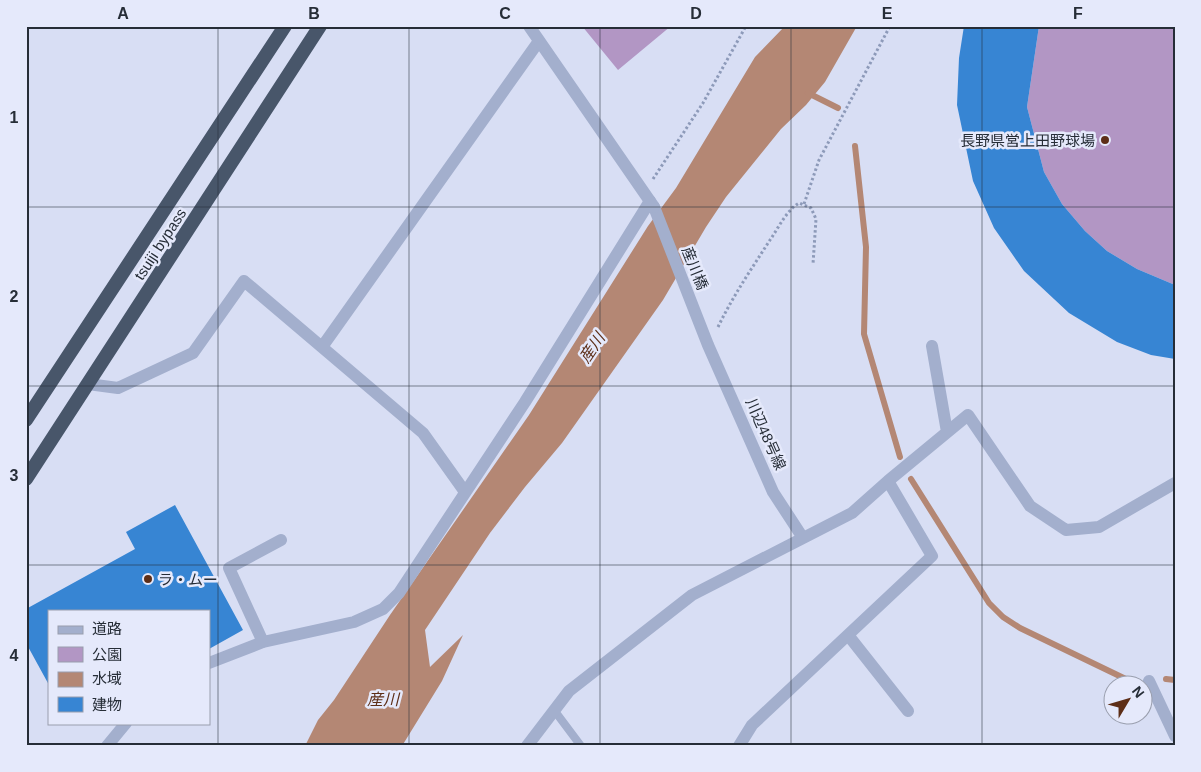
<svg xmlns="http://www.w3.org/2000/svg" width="1201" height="772" font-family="Arial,'Noto Sans JP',sans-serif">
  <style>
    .green { fill: #b296c4 }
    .water { fill: #b48774 }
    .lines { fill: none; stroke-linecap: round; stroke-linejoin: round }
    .stream { stroke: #b48774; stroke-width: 6 }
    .building { fill: #3785d3 }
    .path { stroke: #8d9ab9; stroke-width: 3; stroke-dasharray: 2.5 2.5; stroke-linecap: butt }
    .service { stroke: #a3afcd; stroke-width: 8 }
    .minor { stroke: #a3afcd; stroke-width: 12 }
    .tertiary { stroke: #a3afcd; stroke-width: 12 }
    .trunk { stroke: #48566a; stroke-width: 14 }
    .grid { fill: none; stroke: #262d37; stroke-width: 1; stroke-opacity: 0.55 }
    .poi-dot { fill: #5d2e17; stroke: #e5e9fb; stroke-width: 2 }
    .labels { text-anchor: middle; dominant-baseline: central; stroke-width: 5; stroke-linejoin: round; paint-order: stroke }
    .poi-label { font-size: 15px; fill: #262d37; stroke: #e5e9fb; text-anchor: end }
    .street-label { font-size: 15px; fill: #262d37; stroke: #e5e9fb }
    .water-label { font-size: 16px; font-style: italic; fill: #5d2e17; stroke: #e5e9fb }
    .neatline { fill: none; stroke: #262d37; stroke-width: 2 }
    .grid-label { font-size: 16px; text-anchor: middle; font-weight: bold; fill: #262d37 }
  </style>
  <rect width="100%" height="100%" fill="#d8def4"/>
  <!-- green -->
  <path class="green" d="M582,26H671L618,70Z
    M1039,26H1175V285L1137,269L1107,251L1085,231L1062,204L1044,172L1027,107Z"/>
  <!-- water -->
  <path class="water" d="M785,26H857L825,82L806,105L781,129L726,197L706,227L663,300L562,443L525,487L490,533L425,630L430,667L463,635L442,681L402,746H305L318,720L334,700L390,615L529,415L648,226L676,188L755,57Z"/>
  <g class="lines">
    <!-- stream -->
    <path class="stream" d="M808,93L838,108
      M855,146L866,247L864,334L900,457
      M911,479L989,603L1003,617L1020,628L1132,682
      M1166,679L1175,680"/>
  </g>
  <!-- building -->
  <path class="building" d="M964,26H1039L1027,107L1044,172L1062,204L1085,231L1107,251L1137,269L1175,285V359L1151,355L1117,342L1069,313L1024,271L994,228L973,181L957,105L959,58Z
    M175,505L243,630L209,649V611H49V685L26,643V609L135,549L126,532Z"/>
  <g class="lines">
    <!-- path -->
    <path class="path" d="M653,179L703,103L746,26
      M804,204L819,160L890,26
      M718,327C733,296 752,268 770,240C779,227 786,211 799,203L811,208L816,219L813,264"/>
    <!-- service -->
    <path class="service" d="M554,710L581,746"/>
    <!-- minor -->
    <path class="minor" d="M654,207L708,345L773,492L803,538
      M932,346L947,432
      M322,347L539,41
      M88,384L118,388L193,353L244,281L423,433L465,492
      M848,635L908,711
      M263,642L229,568L281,540
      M209,663L263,642L354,622L383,609L399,593L525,402L650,201
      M1149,681L1175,736
      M107,746L126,723
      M527,746L569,691L692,595L852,513L888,481L968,415L1030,506L1066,530L1099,527L1175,483
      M739,746L752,725L932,556L888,481"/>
    <!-- tertiary -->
    <path class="tertiary" d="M529,26L654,207"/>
    <!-- trunk -->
    <path class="trunk" d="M26,420L285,26
      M26,479L320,26"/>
  </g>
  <!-- grid -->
  <path class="grid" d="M218,26V746M409,26V746M600,26V746M791,26V746M982,26V746M26,207H1175M26,386H1175M26,565H1175"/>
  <!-- markers -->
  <g class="poi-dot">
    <circle cx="1105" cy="140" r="5"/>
    <circle cx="148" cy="579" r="5"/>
  </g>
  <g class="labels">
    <!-- poi labels -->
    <g class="poi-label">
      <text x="1095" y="140">長野県営上田野球場</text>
      <text x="158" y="579" text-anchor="start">ラ・ムー</text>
    </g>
    <!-- street labels -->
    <g class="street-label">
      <text transform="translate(160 244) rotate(-57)">tsuiji bypass</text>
      <text transform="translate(695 268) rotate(68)">産川橋</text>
      <text transform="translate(766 434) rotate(66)">川辺48号線</text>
    </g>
    <!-- water labels -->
    <g class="water-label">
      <text transform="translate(592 348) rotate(-56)">産川</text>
      <text x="383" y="699">産川</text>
    </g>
  </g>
  <!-- border -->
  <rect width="1201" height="772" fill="none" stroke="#e5e9fb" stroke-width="55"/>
  <!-- legend -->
  <rect x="48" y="610" width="162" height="115" fill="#e5e9fb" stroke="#999ead"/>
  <rect x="58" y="626" width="25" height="8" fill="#a3afcd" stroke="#999ead"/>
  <text x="92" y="634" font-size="15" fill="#262d37">道路</text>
  <rect x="58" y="647" width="25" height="15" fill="#b296c4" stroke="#999ead"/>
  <text x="92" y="660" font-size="15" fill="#262d37">公園</text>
  <rect x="58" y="672" width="25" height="15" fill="#b48774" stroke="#999ead"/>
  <text x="92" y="684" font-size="15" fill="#262d37">水域</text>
  <rect x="58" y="697" width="25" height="15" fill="#3785d3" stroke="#999ead"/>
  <text x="92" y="710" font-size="15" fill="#262d37">建物</text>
  <!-- north arrow -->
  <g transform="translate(1128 700) rotate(52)"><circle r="24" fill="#e5e9fb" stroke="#999ead"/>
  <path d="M0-4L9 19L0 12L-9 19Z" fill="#5d2e17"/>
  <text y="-8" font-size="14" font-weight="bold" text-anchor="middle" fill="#262d37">N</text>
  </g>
  <rect x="28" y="28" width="1146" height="716" class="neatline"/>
  <g class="grid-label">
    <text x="123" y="19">A</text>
    <text x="314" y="19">B</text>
    <text x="505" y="19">C</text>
    <text x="696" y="19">D</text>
    <text x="887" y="19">E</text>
    <text x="1078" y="19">F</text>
    <text x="14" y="123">1</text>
    <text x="14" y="302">2</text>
    <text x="14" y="481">3</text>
    <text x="14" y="661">4</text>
  </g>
</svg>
